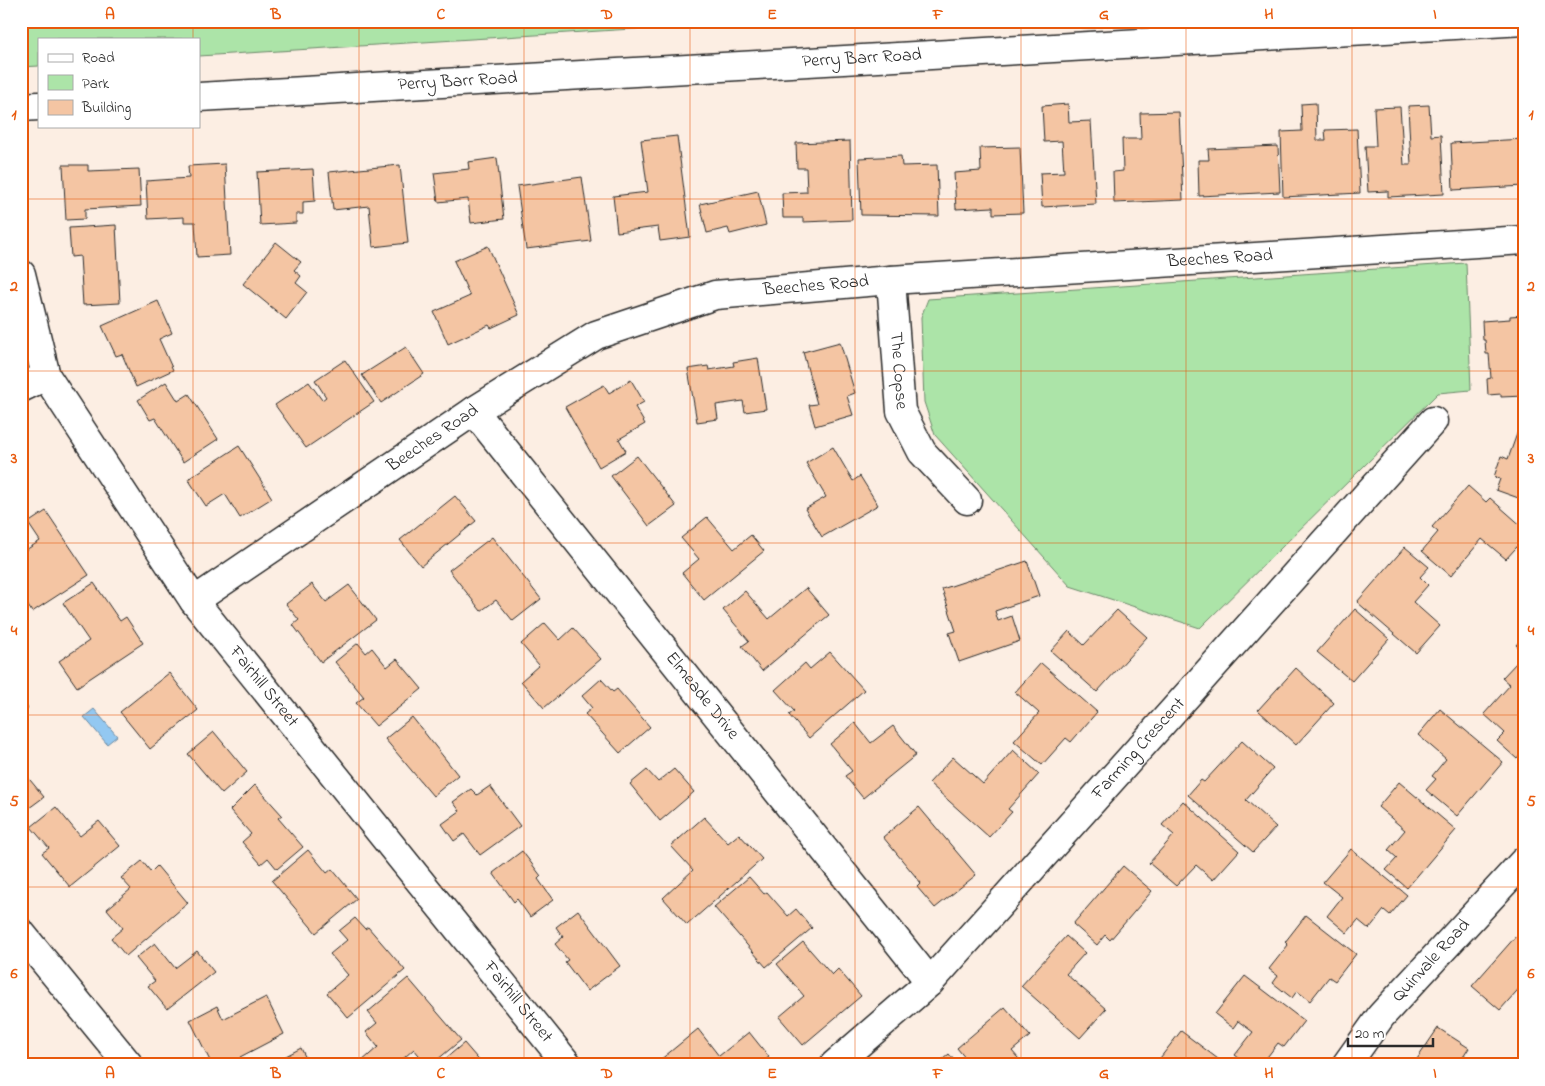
<svg xmlns="http://www.w3.org/2000/svg" width="1545" height="1086" font-family="'Indie Flower',sans-serif">
  <style>
    .green { fill: #ace4a8; stroke: #6c886a }
    .water { fill: #93c8f1; stroke: #6989a2 }
    .building { fill: #f4c5a3; stroke: #2b2b2b }
    .lines { fill: none; stroke-linecap: round; stroke-linejoin: round }
    .minor-casing { stroke: #2b2b2b; stroke-width: 31 }
    .tertiary-casing { stroke: #2b2b2b; stroke-width: 31 }
    .minor { stroke: #fff; stroke-width: 28 }
    .tertiary { stroke: #fff; stroke-width: 28 }
    .grid { fill: none; stroke: #e8590c; stroke-width: 1; stroke-opacity: 0.55 }
    .labels { text-anchor: middle; dominant-baseline: central; stroke-width: 5; stroke-linejoin: round; paint-order: stroke }
    .street-label { font-size: 18px; fill: #2b2b2b; stroke: #fff }
    .neatline { fill: none; stroke: #e8590c; stroke-width: 2 }
    .grid-label { font-size: 16px; text-anchor: middle; font-weight: bold; fill: #e8590c }
  </style>
  <rect width="100%" height="100%" fill="#fceee3"/>
  <filter id="ink" filterUnits="userSpaceOnUse"><feTurbulence type="fractalNoise" baseFrequency=".02" numOctaves="2"/><feDisplacementMap in="SourceGraphic" scale="10" xChannelSelector="R" yChannelSelector="G"/><feConvolveMatrix kernelMatrix="1 2 1 2 8 2 1 2 1" color-interpolation-filters="sRGB"/></filter>
  <g filter="url(#ink)">
    <!-- green -->
    <path class="green" d="M21,21H760L199,56V39H39V66L21,67Z
      M1466,263L1471,390L1438,393L1200,628L1070,586L935,435L924,402L921,317L928,299Z"/>
    <!-- water -->
    <path class="water" d="M94,709L117,736L107,744L84,717Z"/>
    <!-- building -->
    <path class="building" d="M1316,103L1317,140H1326L1325,130L1357,129L1360,193L1283,197L1281,132L1302,131L1301,104Z
      M1068,104L1069,122L1091,121L1096,204L1042,207L1040,173L1064,172L1062,141L1044,142L1042,106Z
      M1429,105L1431,136L1441,135L1444,194L1388,197V191L1368,192L1365,146H1376L1374,108L1400,107L1404,165H1411L1408,106Z
      M1179,112L1183,200L1114,203L1113,172L1123,171L1122,139H1141L1140,113Z
      M677,136L690,237L660,241L658,227L617,232L613,196L648,192L641,140Z
      M1524,139V186L1453,190L1451,143Z
      M850,141L852,220L803,222V218H783L782,193L807,192L806,168H797L796,143Z
      M1278,146L1280,192L1199,196L1198,160H1209L1208,149Z
      M1020,147L1023,213L993,214V207L956,209L954,173L981,171L980,148Z
      M901,156L902,166L937,165L939,216L861,215L859,158Z
      M497,158L504,219L471,223L468,199L438,202L434,173L469,169L468,162Z
      M225,164L230,255L197,257L195,222H184V217L148,219L146,181L189,178L188,166Z
      M63,165H88V171L139,169L141,206L85,209V219L66,220Z
      M400,165L408,243L373,247L369,206L333,210L329,172Z
      M313,169L315,201L303,202V214H296V223L260,225L257,172Z
      M582,177L591,241L526,249L517,186Z
      M758,191L766,225L730,234L728,228L707,233L700,204Z
      M116,225L120,303L83,305L80,256L71,257L69,228Z
      M276,242L301,262L294,270L301,276L296,283L307,292L286,319L243,284Z
      M488,246L519,315L491,328L489,325L448,344L434,312L470,296L454,261Z
      M158,301L172,333L159,339L173,370L136,387L122,354L116,356L102,326Z
      M1524,315V396L1501,397V394L1488,395L1487,379L1491,378L1489,354H1486L1485,340H1483L1482,321L1510,319V316Z
      M840,342L855,393L847,396L853,415L815,426L809,405L817,404L803,352Z
      M406,347L424,374L381,403L362,375Z
      M758,358L766,409L745,412L743,401L716,405L718,419L697,422L688,369L708,366L709,370L734,366L733,362Z
      M345,360L374,402L306,448L275,405L309,382L322,400L326,397L315,380Z
      M631,380L644,402L635,407L645,424L619,439L626,451L599,467L565,407L604,385L609,393Z
      M166,382L178,401L189,394L218,439L183,462L155,418L150,420L138,400Z
      M1524,414V500L1496,490L1500,479L1494,477L1501,456L1508,459Z
      M239,446L272,498L240,518L225,494L206,506L188,479Z
      M833,447L853,481L860,476L878,505L822,537L805,509L826,497L806,463Z
      M637,456L676,506L649,526L611,476Z
      M1468,486L1486,502L1490,498L1524,528V539L1506,559L1482,539L1451,576L1422,551L1438,532L1432,527Z
      M455,496L476,521L421,566L400,540Z
      M46,511L89,575L32,612L21,595V553L40,541L28,523Z
      M707,517L734,549L751,535L764,551L704,600L682,573L699,559L681,538Z
      M492,537L541,599L513,621L496,600L481,611L449,570Z
      M1405,547L1429,567L1420,577L1428,585L1413,602L1440,626L1416,653L1357,602Z
      M1027,561L1039,596L995,611L998,621L1012,616L1020,641L959,662L949,633L956,631L942,589Z
      M94,583L120,621L126,617L143,643L77,687L59,661L89,641L63,603Z
      M312,584L326,602L349,585L376,620L321,662L293,625L299,620L286,604Z
      M806,588L829,615L762,671L742,646L749,641L723,610L745,591L769,619Z
      M1355,609L1389,639L1352,681L1317,652Z
      M1117,610L1147,637L1097,692L1051,651L1069,631L1084,645Z
      M545,623L560,640L573,628L601,659L544,708L521,681L539,665L521,644Z
      M1524,636V652L1516,645Z
      M358,643L366,653L372,648L387,667L397,659L422,689L376,726L356,703L364,697L335,662Z
      M830,652L864,690L809,738L789,715L794,711L775,690L805,663L810,669Z
      M1517,662L1524,668V751L1517,759L1497,741L1505,733L1484,714L1510,685L1502,678Z
      M1041,663L1097,712L1071,742L1066,738L1042,765L1014,741L1039,713L1015,692Z
      M1296,668L1334,703L1296,745L1258,710Z
      M169,673L198,710L150,749L120,712Z
      M601,679L613,692L617,689L650,727L620,753L585,714L592,708L582,696Z
      M21,696L28,709L21,712Z
      M1440,709L1503,762L1457,816L1426,790L1436,779L1432,776L1446,759L1418,735Z
      M412,717L458,775L433,796L385,739Z
      M855,723L871,743L893,726L916,755L863,798L845,776L852,771L830,744Z
      M214,732L247,772L222,794L188,754Z
      M1242,741L1273,769L1246,800L1276,827L1253,852L1188,795L1201,780L1204,782Z
      M1013,750L1039,774L1008,809L1012,812L989,837L929,783L953,757L983,784Z
      M21,769L44,797L21,814Z
      M674,769L694,792L660,821L630,784L647,770L658,782Z
      M1399,782L1456,830L1407,888L1386,870L1397,858L1388,850L1405,830L1378,807Z
      M255,785L282,815L278,818L303,847L277,869L268,858L261,864L242,842L251,834L230,810Z
      M490,786L520,826L480,855L464,834L454,841L442,824L460,811L453,802L471,789L477,795Z
      M1183,801L1239,851L1213,880L1196,865L1176,886L1149,863L1174,835L1162,825Z
      M56,807L80,836L99,821L120,846L70,887L42,853L49,848L31,827Z
      M919,807L976,875L935,908L917,887L921,883L883,837Z
      M704,817L728,843L739,834L762,859L687,925L663,898L693,870L671,846Z
      M1351,849L1407,895L1390,915L1384,910L1369,929L1358,920L1347,933L1327,916L1342,897L1323,882Z
      M308,850L327,873L332,869L357,899L316,933L272,881Z
      M522,851L541,876L538,879L553,900L530,917L517,899L514,902L493,873Z
      M142,861L151,872L157,866L188,903L126,956L111,938L123,928L107,909L131,889L121,878Z
      M1123,866L1152,891L1110,940L1105,935L1097,945L1073,924Z
      M749,877L764,894L767,892L788,916L796,909L812,928L766,967L714,907Z
      M578,910L620,966L587,991L565,962L568,960L555,944L563,937L556,927Z
      M1306,915L1356,954L1335,981L1329,977L1310,1001L1297,991L1292,998L1273,983L1278,976L1269,969L1288,945L1285,942Z
      M355,918L365,929L368,927L405,970L348,1018L327,993L348,975L330,954L347,940L339,931Z
      M1524,927V983L1500,1010L1472,986Z
      M1066,936L1085,953L1066,974L1106,1009L1080,1038L1021,986Z
      M803,942L832,975L838,969L861,996L803,1045L779,1017L804,996L777,964Z
      M155,943L175,968L197,951L214,972L167,1009L148,986L155,981L136,958Z
      M1245,976L1304,1021L1284,1047L1278,1043L1261,1065H1248L1235,1055L1253,1032L1238,1021L1233,1028L1215,1014Z
      M408,978L461,1040L431,1065H427L414,1049L396,1065H363L361,1062L378,1047L366,1032L377,1023L368,1012Z
      M266,997L284,1034L240,1057L244,1065H212L190,1020L217,1006L223,1019Z
      M1005,1007L1030,1036L1012,1051L1024,1065H971L957,1048Z
      M1438,1028L1469,1048L1458,1065H1413Z
      M698,1029L719,1056L749,1032L769,1057L759,1065H654Z
      M1181,1031L1226,1065H1161L1157,1062Z
      M464,1043L483,1065H440L439,1064Z
      M21,1045L29,1062L23,1065H21Z
      M301,1048L309,1065H269Z
      M949,1054L958,1065H936Z"/>
    <g class="lines">
      <!-- minor casing -->
      <g class="minor-casing">
        <g id="minor">
          <path id="s1" d="M21,274L46,376L194,601L568,1065"/>
          <path id="s2" d="M891,280L901,411L922,452L967,500"/>
          <path d="M21,388L46,376"/>
          <path id="s3" d="M474,411L930,982"/>
          <path id="s4" d="M194,601L474,411L596,335L715,295L891,280L1524,240"/>
          <path d="M21,933L129,1065"/>
          <path id="s5" d="M834,1065L930,982L1433,421"/>
          <path id="s6" d="M1346,1065L1381,1016L1524,861"/>
        </g>
      </g>
      <!-- tertiary casing -->
      <g class="tertiary-casing">
        <g id="tertiary">
          <path id="s7" d="M199,97L1524,21"/>
          <path d="M21,107L39,106"/>
        </g>
      </g>
      <!-- minor -->
      <use href="#minor" class="minor"/>
      <!-- tertiary -->
      <use href="#tertiary" class="tertiary"/>
    </g>
  </g>
  <!-- grid -->
  <path class="grid" d="M193,21V39M359,21V1065M524,21V1065M690,21V1065M855,21V1065M1021,21V1065M1186,21V1065M1352,21V1065M193,126V1065M21,199H1524M21,371H1524M21,543H1524M21,715H1524M21,887H1524"/>
  <g class="labels">
    <!-- street labels -->
    <g class="street-label">
      <text stroke="none"><textPath href="#s7" startOffset="664">Perry Barr Road</textPath></text>
      <text stroke="none"><textPath href="#s7" startOffset="259">Perry Barr Road</textPath></text>
      <text stroke="none"><textPath href="#s4" startOffset="1114">Beeches Road</textPath></text>
      <text stroke="none"><textPath href="#s4" startOffset="709">Beeches Road</textPath></text>
      <text stroke="none"><textPath href="#s2" startOffset="91">The Copse</textPath></text>
      <text stroke="none"><textPath href="#s4" startOffset="289">Beeches Road</textPath></text>
      <text stroke="none"><textPath href="#s1" startOffset="485">Fairhill Street</textPath></text>
      <text stroke="none"><textPath href="#s3" startOffset="365">Elmeade Drive</textPath></text>
      <text stroke="none"><textPath href="#s5" startOffset="440">Farming Crescent</textPath></text>
      <text stroke="none"><textPath href="#s6" startOffset="135">Quinvale Road</textPath></text>
      <text stroke="none"><textPath href="#s1" startOffset="890">Fairhill Street</textPath></text>
    </g>
  </g>
  <!-- margin -->
  <rect width="1545" height="1086" fill="none" stroke="#fff" stroke-width="55"/>
  <!-- legend -->
  <rect x="38" y="38" width="162" height="90" fill="#ffffff" stroke="#aaaaaa"/>
  <rect x="48" y="54" width="25" height="8" fill="#ffffff" stroke="#aaaaaa"/>
  <text x="82" y="62" font-size="15" fill="#2b2b2b">Road</text>
  <rect x="48" y="75" width="25" height="15" fill="#ace4a8" stroke="#aaaaaa"/>
  <text x="82" y="88" font-size="15" fill="#2b2b2b">Park</text>
  <rect x="48" y="100" width="25" height="15" fill="#f4c5a3" stroke="#aaaaaa"/>
  <text x="82" y="112" font-size="15" fill="#2b2b2b">Building</text>
  <!-- scale -->
  <path d="M1348 1038v8h85v-8" fill="none" stroke="#2b2b2b" stroke-width="2.5"/>
  <text x="1355" y="1038" font-size="15" fill="#2b2b2b" stroke="#ffffff" stroke-width="4" paint-order="stroke">20 m</text>
  <rect x="28" y="28" width="1490" height="1030" class="neatline"/>
  <g class="grid-label">
    <text x="110" y="19">A</text>
    <text x="276" y="19">B</text>
    <text x="441" y="19">C</text>
    <text x="607" y="19">D</text>
    <text x="772" y="19">E</text>
    <text x="938" y="19">F</text>
    <text x="1104" y="19">G</text>
    <text x="1269" y="19">H</text>
    <text x="1435" y="19">I</text>
    <text x="14" y="119">1</text>
    <text x="1531" y="119">1</text>
    <text x="14" y="291">2</text>
    <text x="1531" y="291">2</text>
    <text x="14" y="463">3</text>
    <text x="1531" y="463">3</text>
    <text x="14" y="635">4</text>
    <text x="1531" y="635">4</text>
    <text x="14" y="806">5</text>
    <text x="1531" y="806">5</text>
    <text x="14" y="978">6</text>
    <text x="1531" y="978">6</text>
    <text x="110" y="1078">A</text>
    <text x="276" y="1078">B</text>
    <text x="441" y="1078">C</text>
    <text x="607" y="1078">D</text>
    <text x="772" y="1078">E</text>
    <text x="938" y="1078">F</text>
    <text x="1104" y="1078">G</text>
    <text x="1269" y="1078">H</text>
    <text x="1435" y="1078">I</text>
  </g>
</svg>
